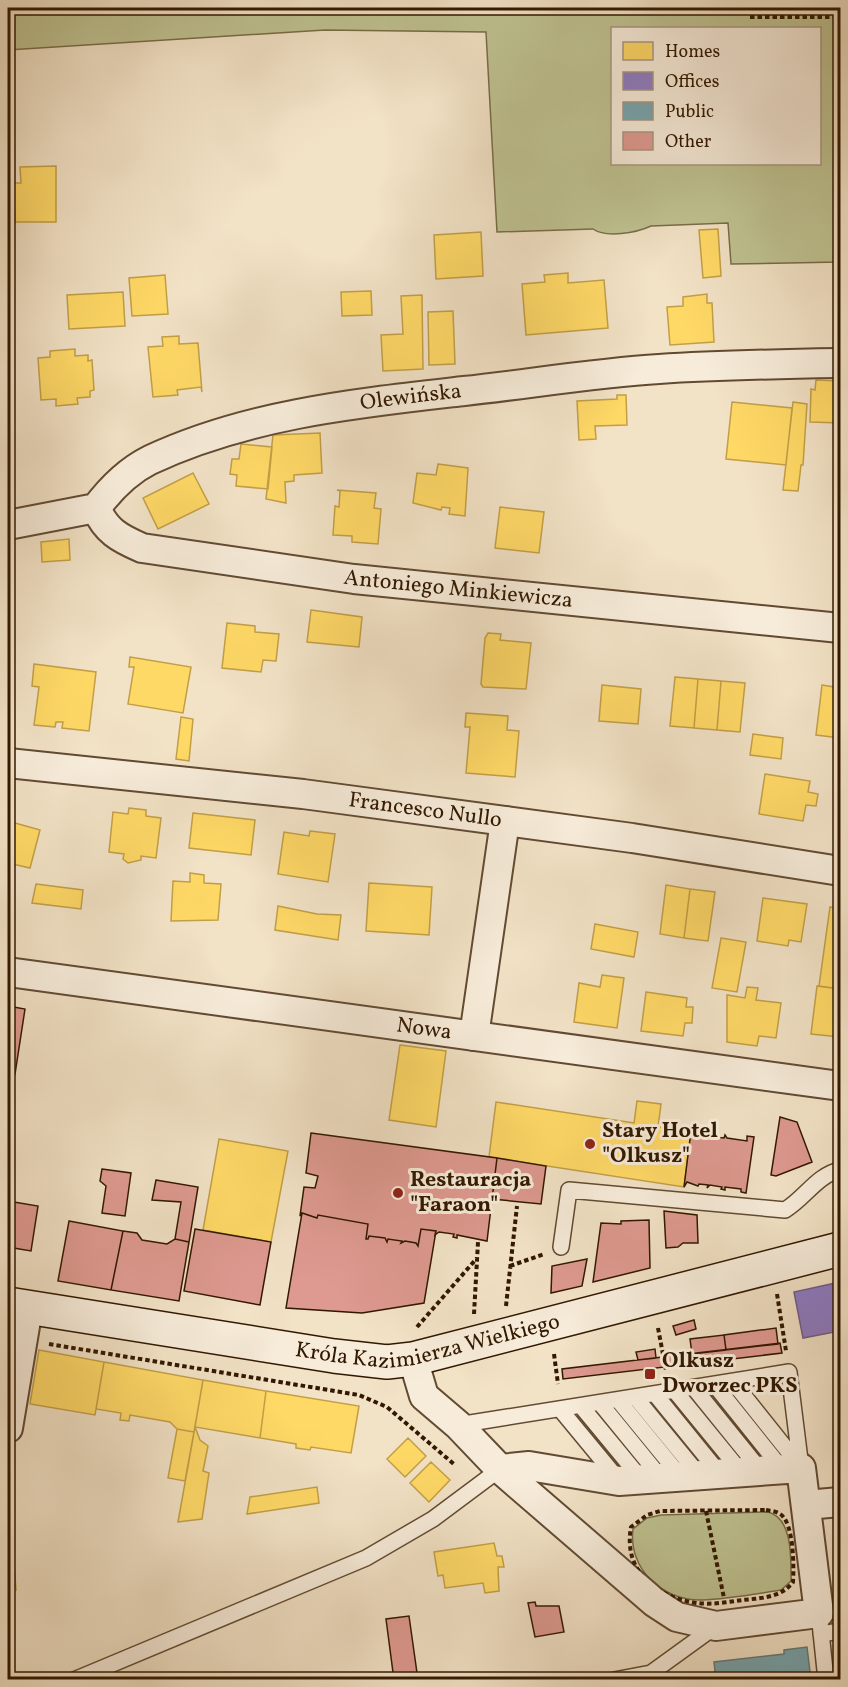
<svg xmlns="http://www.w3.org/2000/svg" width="848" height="1687" font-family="Vollkorn,serif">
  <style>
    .green { fill: #bfc291; stroke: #786d48; stroke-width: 1.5; fill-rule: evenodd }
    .homes { fill: #ffd966; stroke: #c29f47; stroke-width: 1.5 }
    .offices { fill: #8e7cc3; stroke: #725e88; stroke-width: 1.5 }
    .public { fill: #76a5af; stroke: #627b7a; stroke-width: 1.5 }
    .building { fill: #de9990; stroke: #321800; stroke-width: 1.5 }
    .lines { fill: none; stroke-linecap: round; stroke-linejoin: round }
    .lane-casing { stroke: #624a32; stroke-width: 18 }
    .street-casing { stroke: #624a32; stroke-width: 32 }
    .secondary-casing { stroke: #321800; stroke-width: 36 }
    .path { stroke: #321800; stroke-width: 4; stroke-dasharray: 4.5 3; stroke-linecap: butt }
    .lane { stroke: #f7ecda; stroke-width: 15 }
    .street { stroke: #f7ecda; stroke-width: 28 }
    .secondary { stroke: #f7ecda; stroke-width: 33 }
    .poi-dot { fill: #8f2418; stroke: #f7ecda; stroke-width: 2 }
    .labels { text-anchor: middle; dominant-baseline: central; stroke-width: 6; stroke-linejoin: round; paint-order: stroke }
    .street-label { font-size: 22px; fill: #321800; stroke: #f7ecda }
    .poi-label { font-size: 22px; font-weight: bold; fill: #321800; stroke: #f7ecda; text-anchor: start }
  </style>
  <rect width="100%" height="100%" fill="#f2e2c6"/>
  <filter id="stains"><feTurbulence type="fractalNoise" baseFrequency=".00333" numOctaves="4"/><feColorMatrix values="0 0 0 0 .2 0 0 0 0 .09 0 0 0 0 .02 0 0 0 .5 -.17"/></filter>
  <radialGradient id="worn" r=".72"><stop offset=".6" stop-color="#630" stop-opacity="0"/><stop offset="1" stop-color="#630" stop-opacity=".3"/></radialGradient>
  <!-- green -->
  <path class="green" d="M8,8H840V262L731,264L728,223L651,226C636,233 606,238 593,229L497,232L486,32L325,30L8,50ZM820,28V164H612V28Z
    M768,1512C793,1518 791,1559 791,1581L781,1590C755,1594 728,1599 702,1600C662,1601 628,1569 633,1529L647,1518L661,1515Z"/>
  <!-- homes -->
  <path class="homes" d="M56,166V222H15V212H8V183H21L20,167Z
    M718,229L721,276L703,278L699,230Z
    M481,232L483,276L436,279L434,235Z
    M568,273V283L604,280L608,328L526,335L522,284L545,282L544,275Z
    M165,275L168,314L132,316L129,278Z
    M371,291L372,315L342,316L341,292Z
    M123,292L125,326L69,329L67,295Z
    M707,294V303H712L714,342L670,345L667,307L683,306V297Z
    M422,295L423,369L383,371L381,335L403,334L401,296Z
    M453,311L455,364L429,365L428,312Z
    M179,336V344L198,343L202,392L201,387L177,390L178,395L153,397L148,347L163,346L162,337Z
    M75,349V356L88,355V361L92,360L94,390L90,391V397L77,398L78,404L56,406V399L41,400L38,358L50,357V351Z
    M816,380L840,381V423L810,422L811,389L815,390Z
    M617,395H626L627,425L595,426L596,439L579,440L577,401L617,399Z
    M732,402L792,408L786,465L726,459Z
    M793,402L807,404L803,465H801L798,491L783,490Z
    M320,433L322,473L294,475V481L285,482L286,503L266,499L273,435Z
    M241,444L272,447L268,489L236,486L237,475L230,474L232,459H239Z
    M438,464L468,468L465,516L449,514L450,508L442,507L441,510L413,503L417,473L436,475Z
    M193,473L209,504L158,529L143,498Z
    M337,490L376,493L374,508L381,509L378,544L352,542V536L333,535L335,506L339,507L340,491Z
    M500,507L544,512L539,553L495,548Z
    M69,539L70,560L42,562L41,542Z
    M311,610L362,617L359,647L307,642Z
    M227,623L255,626V632L279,634L276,661L263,660L261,672L222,668Z
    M488,633L501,634L500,640L531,643L526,689L483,687L481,684L485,638Z
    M130,657L191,667L183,713L128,704L134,667H129Z
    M34,664L96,672L89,731L62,728L63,722H56L55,727L34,725L39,687L32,686Z
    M675,677L698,679L694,728L670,726Z
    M698,679L721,681L717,730L694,728Z
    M721,681L745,683L740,732L717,730Z
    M602,685L641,689L638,724L599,721Z
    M822,685L840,688V738L816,735Z
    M466,713L508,716L507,730L519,731L515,777L466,773L470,727H465Z
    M181,717L193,719L189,761L176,759Z
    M753,734L783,738L781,759L750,755Z
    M765,774L810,781L808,792L818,794L816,806L806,805L803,821L759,814Z
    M129,808L146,810V816L161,818L156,858L141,856V860L128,863L123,859L124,854L109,852L113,812L128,814Z
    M193,813L255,820L251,855L189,848Z
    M8,821L40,830L30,868L8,863Z
    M310,831L335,834L328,882L278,874L284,832L309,836Z
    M190,873L204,875V883L221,884L218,920L171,921L173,881L190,882Z
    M369,883L432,887L429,935L366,931Z
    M36,884L83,890L81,909L32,903Z
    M666,885L690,889L684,938L660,934Z
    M690,889L715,892L708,941L684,938Z
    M763,898L807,904L801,942L789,940L788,946L757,941Z
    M278,906L317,914L341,915L338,940L275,930Z
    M830,907L840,909V989L819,986Z
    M595,924L638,932L634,957L591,949Z
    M721,938L746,942L737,992L712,988Z
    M602,975L624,978L617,1028L574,1022L579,983L600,987Z
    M817,986L840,989V1037L811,1034Z
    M747,987L758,988L756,1000L781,1003L776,1038L759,1036L757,1046L727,1042V995L745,998Z
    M646,992L687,998L686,1007H693L692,1023H685L683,1036L641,1031Z
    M400,1045L446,1051L436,1127L389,1120Z
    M637,1101L661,1104L658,1127L691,1131L684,1187L489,1157L496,1102L634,1123Z
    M219,1139L288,1151L271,1242L203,1230Z
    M39,1350L104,1362L95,1415L30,1404Z
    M104,1362L203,1380L194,1432L177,1429L170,1422L130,1415L129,1421L120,1420L121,1413L96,1409Z
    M203,1380L266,1391L260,1438L195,1427Z
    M266,1391L359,1406L351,1453L311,1447L310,1450L296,1448V1444L260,1438Z
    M195,1427L200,1440L208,1446L203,1471L209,1473L202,1519L178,1522Z
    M177,1429L194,1432L185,1481L168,1478Z
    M408,1438L426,1456L405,1477L387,1459Z
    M431,1462L450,1480L429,1502L410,1483Z
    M317,1487L319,1503L247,1514L250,1497Z
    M8,1534H12L16,1590H8Z
    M494,1543L497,1556H502L504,1567H498L499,1591L485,1593L483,1583L445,1588L443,1575L438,1576L434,1552Z"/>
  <!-- offices -->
  <path class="offices" d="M840,1282V1331L803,1338L794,1292Z"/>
  <!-- public -->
  <path class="public" d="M807,1647L811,1680H716L714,1662L784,1654V1650Z"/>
  <!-- building -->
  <path class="building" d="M8,1006L25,1009L15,1074L8,1072Z
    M780,1117L797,1122L812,1162L776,1176L771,1175Z
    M691,1131L693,1135L700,1136L701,1133L712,1137V1133L715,1134V1137L724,1138L725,1135L727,1138L747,1141V1136L754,1137L746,1193L741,1192V1189L725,1187V1190L721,1189L722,1187L710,1185L707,1188L708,1185L699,1184L698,1186L687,1182L684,1187Z
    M311,1133L497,1158L487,1241L457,1235V1238L453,1237L454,1234L439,1232L435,1235L436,1231L421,1229L418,1246L416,1243L405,1241L401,1243L402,1241L388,1239L387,1242L385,1238L369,1236L368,1239H366L368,1224L318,1215L317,1218L302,1213L300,1216L304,1187L315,1188L318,1176L306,1173Z
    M497,1158L546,1166L541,1204L492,1199Z
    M102,1169L131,1173L125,1216L102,1213L106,1186L100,1181Z
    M156,1180L198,1187L189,1242L175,1239L181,1202L152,1200Z
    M8,1201L38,1206L31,1251L8,1247Z
    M664,1211L697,1215L698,1243H683L678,1247L666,1248Z
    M302,1213L317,1218L318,1215L368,1224L366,1239H368L369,1236L385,1238L387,1242L388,1239L402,1241L401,1243L405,1241L416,1243L418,1246L421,1229L436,1231L424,1303L362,1313L286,1308Z
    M649,1220L650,1268L593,1282L601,1223L621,1224V1221Z
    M69,1221L123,1231L111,1290L58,1281Z
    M195,1229L271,1242L260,1305L184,1291Z
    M123,1231L137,1233L142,1240L167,1244L175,1239L189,1242L179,1301L111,1290Z
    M587,1259L582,1286L551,1293L552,1266Z
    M694,1320L696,1329L676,1335L673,1326Z
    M776,1328L778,1344L726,1350L724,1335Z
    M724,1335L726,1350L692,1354L690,1339Z
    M780,1343L782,1353L563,1379L562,1369Z
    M655,1349L656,1358L638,1360L636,1352Z
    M535,1602L536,1606H559L564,1632L535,1637L528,1603Z
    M409,1616L418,1680H394L386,1619Z
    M8,1663H12L14,1678H8Z"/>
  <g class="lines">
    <!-- lane casing -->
    <g class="lane-casing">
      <path id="lane" d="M561,1247L569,1190L785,1210C805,1198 817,1175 840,1170
        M733,1382L800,1466
        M714,1384L782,1469
        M694,1388L761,1471
        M675,1391L742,1473
        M655,1394L720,1474
        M636,1398L700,1476
        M618,1400L681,1477
        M600,1403L662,1479
        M581,1406L642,1480
        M560,1409L617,1478
        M458,1425L789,1372L801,1468
        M819,1613L826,1680
        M821,1634L840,1631
        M74,1680L366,1558L433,1519L500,1469
        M614,1680L651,1673L716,1626"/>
    </g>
    <!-- street casing -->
    <g class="street-casing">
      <g id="street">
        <path id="s1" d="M96,508C106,531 119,538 142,548L354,579L840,628"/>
        <path id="s2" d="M8,525L96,508C111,488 128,471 150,460C248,414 358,403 464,391C529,384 594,373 659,369C719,365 780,364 840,363"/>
        <path id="s3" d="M8,763L303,794L632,838L840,871"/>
        <path id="s4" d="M8,972L840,1086"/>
        <path d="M474,1036L505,821"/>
        <path d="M413,1359L424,1396L458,1425L500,1469L654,1602L677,1617L716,1626L819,1613L801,1468L619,1481L529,1466L500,1469"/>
        <path d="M8,1428L28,1308"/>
        <path d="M806,1505L840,1502"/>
      </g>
    </g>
    <!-- secondary casing -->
    <g class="secondary-casing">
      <g id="secondary">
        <path id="s5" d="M8,1304L334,1356L387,1362L413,1359L840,1249"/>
      </g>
    </g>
    <!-- path -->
    <path class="path" d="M750,17H840
      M510,1266L544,1254
      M777,1294L786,1351
      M506,1306L517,1206
      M474,1314L478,1242
      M417,1327L477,1258
      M658,1328L666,1370
      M49,1344L359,1395L387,1407L455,1465
      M554,1354L558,1384
      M766,1510C771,1511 776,1511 780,1514C794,1522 794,1568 793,1582C781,1598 761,1598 743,1600C728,1602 711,1605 697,1603C655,1597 623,1571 631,1527L647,1515L660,1511Z
      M706,1511L724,1598"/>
    <!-- lane -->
    <use href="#lane" class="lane"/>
    <!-- street -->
    <use href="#street" class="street"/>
    <!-- secondary -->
    <use href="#secondary" class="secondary"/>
  </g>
  <!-- markers -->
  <g class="poi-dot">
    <circle cx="590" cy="1144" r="6"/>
    <circle cx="398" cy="1193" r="6"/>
    <rect x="644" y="1368" width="12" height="12" rx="3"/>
  </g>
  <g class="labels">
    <!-- street labels -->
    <g class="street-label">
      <text stroke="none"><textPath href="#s2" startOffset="432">Olewińska</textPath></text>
      <text stroke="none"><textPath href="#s1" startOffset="382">Antoniego Minkiewicza</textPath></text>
      <text stroke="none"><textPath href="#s3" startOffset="420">Francesco Nullo</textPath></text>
      <text stroke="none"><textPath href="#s4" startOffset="420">Nowa</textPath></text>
      <text stroke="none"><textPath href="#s5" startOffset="426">Króla Kazimierza Wielkiego</textPath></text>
    </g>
    <!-- poi labels -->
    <g class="poi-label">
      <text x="602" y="1131">Stary Hotel<tspan x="602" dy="25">"Olkusz"</tspan></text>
      <text x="410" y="1180">Restauracja<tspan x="410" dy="25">"Faraon"</tspan></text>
      <text x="662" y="1361">Olkusz<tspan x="662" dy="25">Dworzec PKS</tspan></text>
    </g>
  </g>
  <!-- margin -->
  <rect width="848" height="1687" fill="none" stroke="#f2e2c6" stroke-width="30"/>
  <rect x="9" y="9" width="830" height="1669" fill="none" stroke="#321800" stroke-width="3"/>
  <rect x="15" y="15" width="818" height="1657" fill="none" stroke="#321800" stroke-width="1.5"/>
  <!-- legend -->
  <rect x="611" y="27" width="210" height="138" fill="#f7ecda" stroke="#a89783" stroke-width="1.5"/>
  <rect x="623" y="42" width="30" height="18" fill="#ffd966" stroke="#a89783" stroke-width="1.5"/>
  <text x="665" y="57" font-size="18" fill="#321800">Homes</text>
  <rect x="623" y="72" width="30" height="18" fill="#8e7cc3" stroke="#a89783" stroke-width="1.5"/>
  <text x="665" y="87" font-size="18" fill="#321800">Offices</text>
  <rect x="623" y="102" width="30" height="18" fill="#76a5af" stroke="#a89783" stroke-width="1.5"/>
  <text x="665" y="117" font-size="18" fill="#321800">Public</text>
  <rect x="623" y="132" width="30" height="18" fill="#de9990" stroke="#a89783" stroke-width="1.5"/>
  <text x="665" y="147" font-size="18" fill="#321800">Other</text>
  <rect width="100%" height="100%" filter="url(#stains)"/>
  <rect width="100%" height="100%" fill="url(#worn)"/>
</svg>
